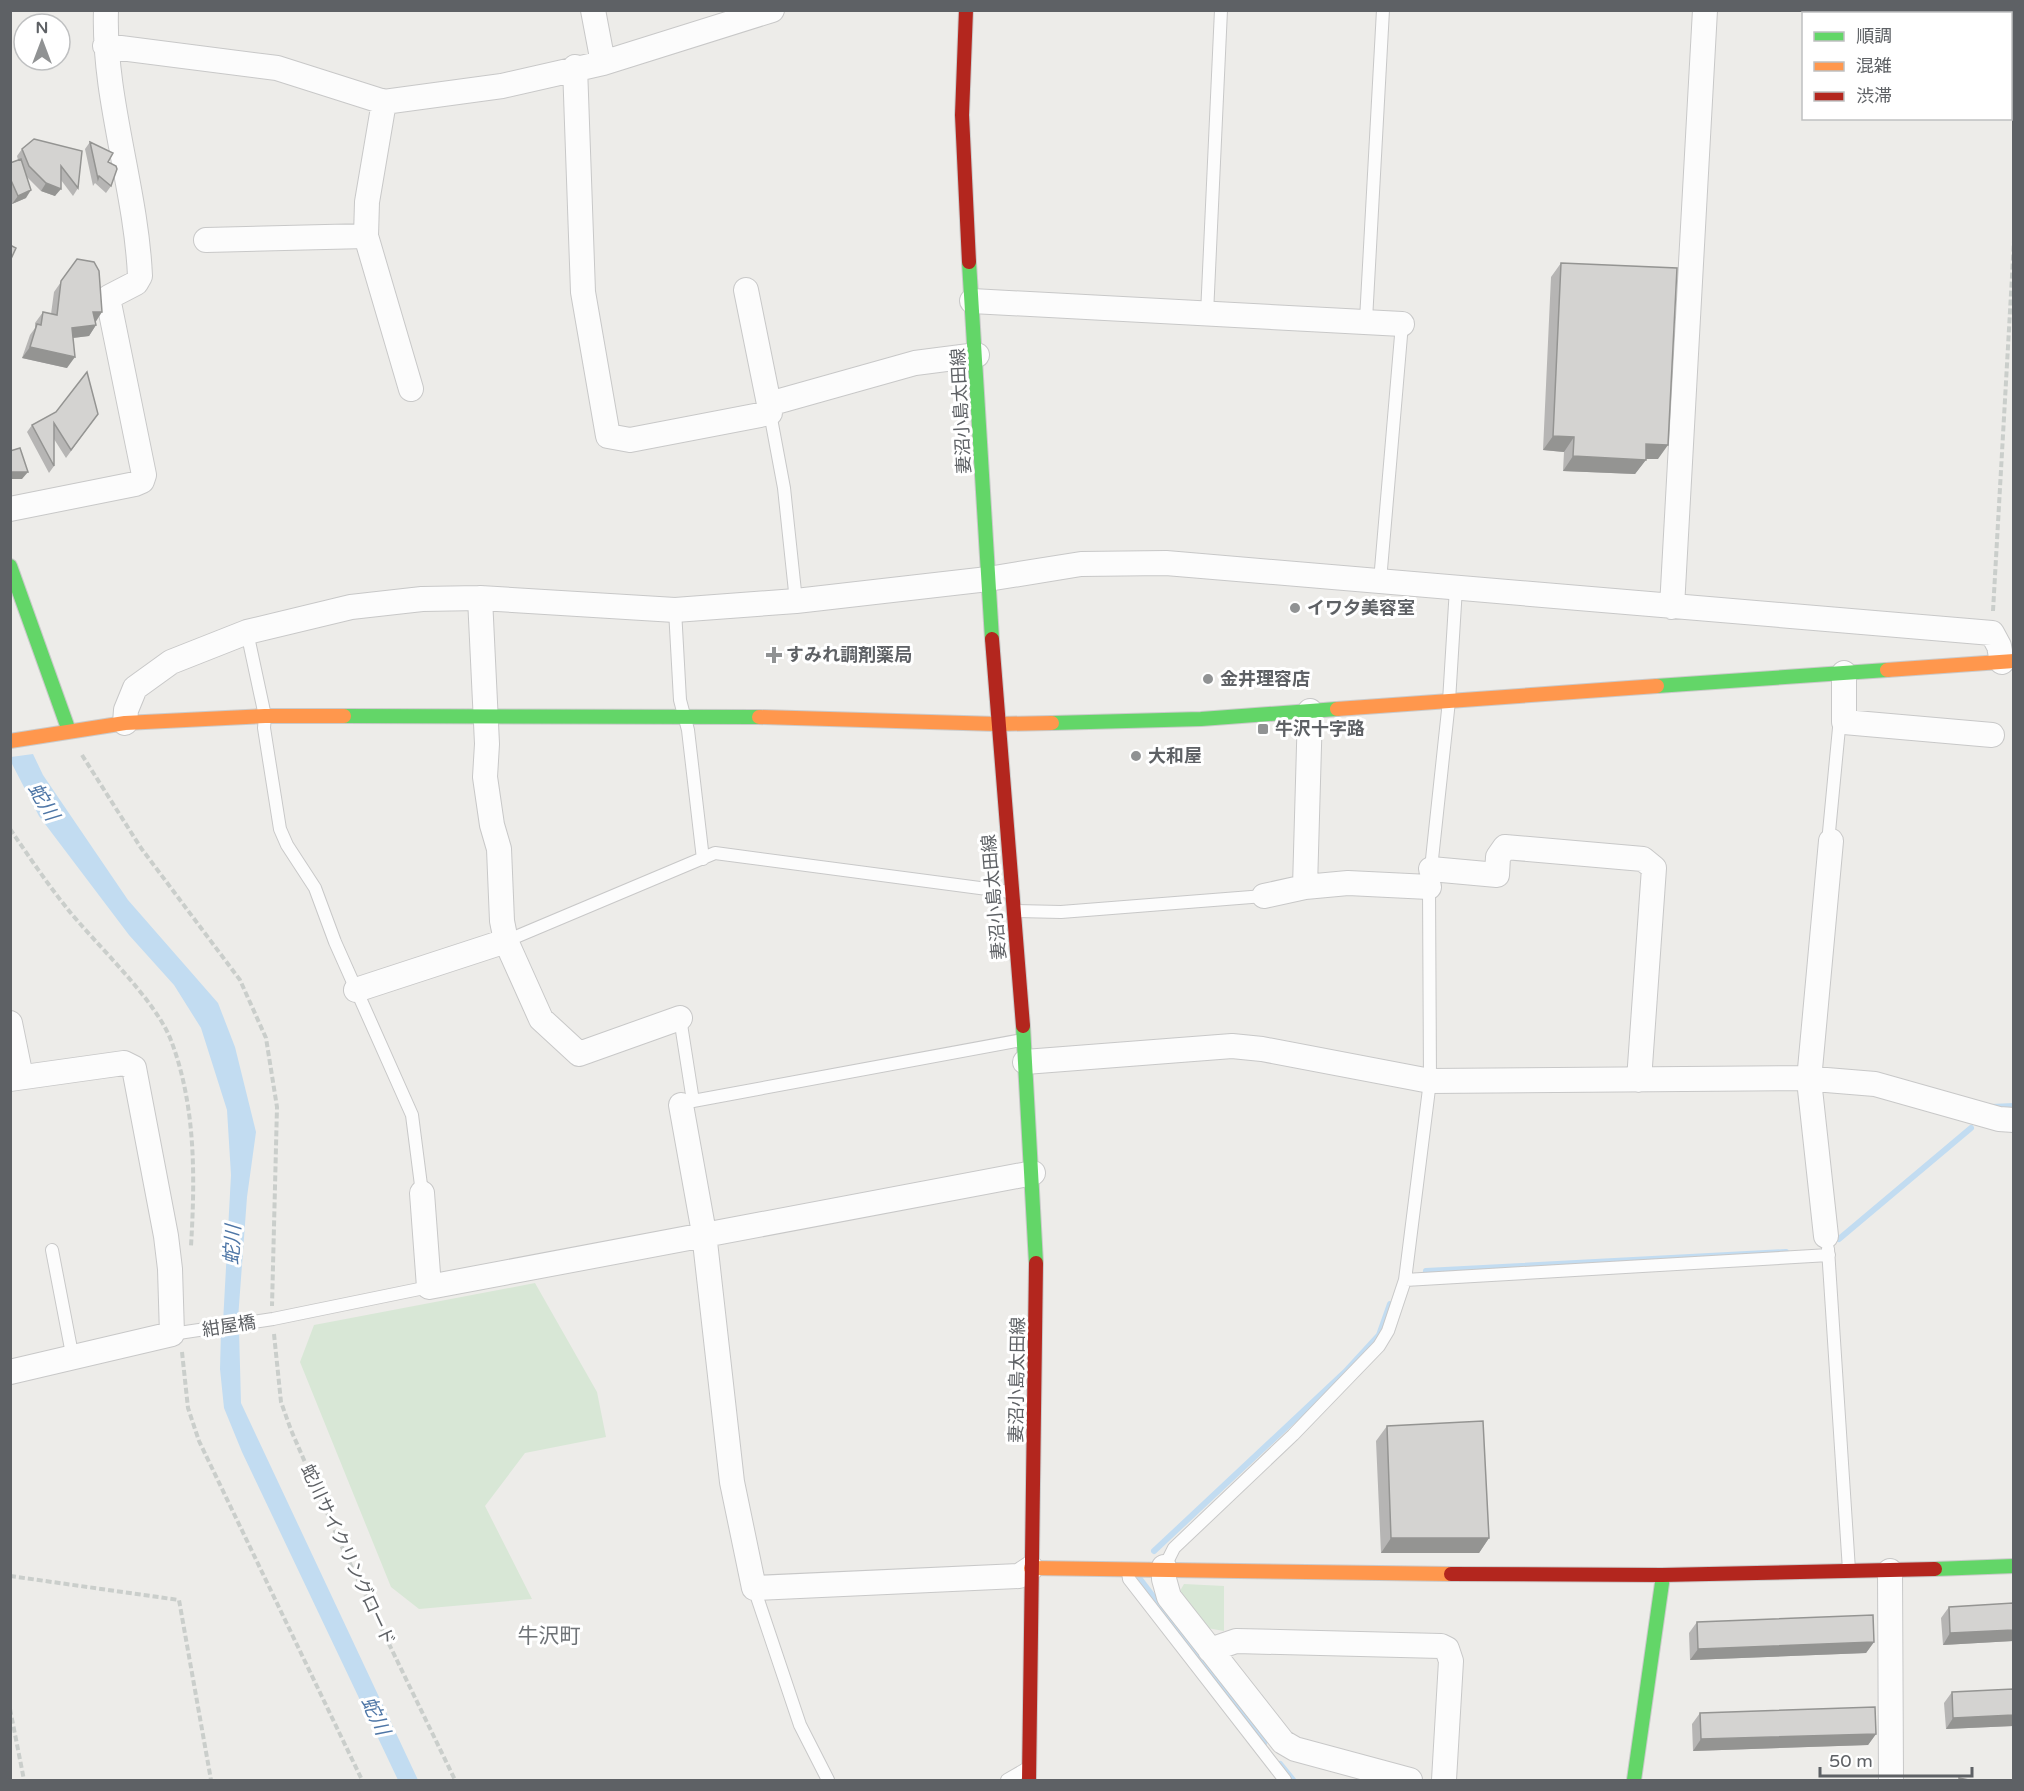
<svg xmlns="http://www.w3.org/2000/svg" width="2024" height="1791" font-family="'Varela Round','Noto Sans JP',sans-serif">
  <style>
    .green { fill: #d8e7d6 }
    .water { fill: #c2dcf1 }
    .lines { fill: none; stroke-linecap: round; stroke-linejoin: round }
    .stream { stroke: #c2dcf1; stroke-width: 6 }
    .lane-casing { stroke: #c8c8c8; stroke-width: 14 }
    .street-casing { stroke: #c8c8c8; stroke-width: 26 }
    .fast-casing { stroke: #cacaca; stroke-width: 16 }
    .slow-casing { stroke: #cacaca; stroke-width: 16 }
    .jam-casing { stroke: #cacaca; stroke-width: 16 }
    .path { stroke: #cacecb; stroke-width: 4; stroke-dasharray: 6 3; stroke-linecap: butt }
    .lane { stroke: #fcfcfc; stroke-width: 12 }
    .street { stroke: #fcfcfc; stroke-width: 24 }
    .fast { stroke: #63d668; stroke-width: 14 }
    .slow { stroke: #ff974d; stroke-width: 14 }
    .jam { stroke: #b3261e; stroke-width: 14 }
    .wall { fill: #b6b5b4 }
    .shaded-wall { fill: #949492 }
    .building { fill: #d4d3d1; stroke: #949492; stroke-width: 1.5 }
    .poi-dot { fill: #909293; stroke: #fff; stroke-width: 2 }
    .labels { text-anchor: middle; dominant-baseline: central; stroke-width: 6; stroke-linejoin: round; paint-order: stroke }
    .street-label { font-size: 18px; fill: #5e6165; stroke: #fff }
    .poi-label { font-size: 18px; font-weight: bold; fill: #5e6165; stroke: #fff; text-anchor: start }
    .water-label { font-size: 20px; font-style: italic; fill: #4e76a6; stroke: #fff }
    .quarter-label { font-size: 21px; fill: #6f7377; stroke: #fff }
  </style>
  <rect width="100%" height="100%" fill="#edece9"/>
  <!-- green -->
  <path class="green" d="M535,1283L597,1392L606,1437L525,1453L485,1506L532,1599L419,1609L391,1587L300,1362L314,1325Z
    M1184,1584L1224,1586V1631L1207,1628L1177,1596Z"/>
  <!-- water -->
  <path class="water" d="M33,754L43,775L128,900L218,1003L235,1047L256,1132L247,1197L238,1319L223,1323L231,1175L227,1110L201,1028L174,985L129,935L39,816L11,762V757Z
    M239,1329L241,1403L418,1780H398L242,1452L224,1408L220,1369L221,1331Z"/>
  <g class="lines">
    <!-- stream -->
    <path class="stream" d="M1991,1107L2014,1106
      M1839,1239L1971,1128
      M1426,1271L1786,1252
      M1154,1551L1345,1372L1379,1335L1390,1304
      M1140,1579L1264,1743
      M1280,1764L1293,1780"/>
    <!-- lane casing -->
    <g class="lane-casing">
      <path id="lane" d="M1207,314L1221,10
        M1366,320L1383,10
        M770,413L784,488L796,601
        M1380,581L1402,324
        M675,610L680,700L688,730L703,859
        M247,632L265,716L264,728L280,829L287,845L315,888L335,942L412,1115L422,1193
        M1831,841L1829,832L1839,728L1844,722
        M1013,911L1061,912L1264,896
        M506,941L715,853L1010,892
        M680,1018L693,1101L685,1103
        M693,1101L1022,1040
        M1828,1249L1849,1570
        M52,1250L73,1359
        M1405,1280L1829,1255
        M172,1334L273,1319L429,1287
        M1165,1566L1174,1548L1293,1435L1379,1346L1388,1331L1405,1280L1430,1081L1429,887L1449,701L1456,588
        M1128,1572L1129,1579L1285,1780
        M754,1588L800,1725L828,1780
        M1007,1780L1026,1769"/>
    </g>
    <!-- street casing -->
    <g class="street-casing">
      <path id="street" d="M593,10L603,63
        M105,46L277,68L384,102L502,86L603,63L772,10
        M575,67L583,292L608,436L630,440L770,413L769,404L915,363L977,355
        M384,102L367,202L366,236L411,389
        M206,240L366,236
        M746,290L769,404
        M972,301L1402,324
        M10,509L135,484L142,481L144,475L109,303V297L136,283L140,276C136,187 103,99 106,10
        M480,598L487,744L485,777L492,825L499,849L502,921L506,941L541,1019L579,1054L680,1018
        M1672,607L1705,10
        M1844,673V722L1992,735
        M125,723L126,710L135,688L171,662L247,632L351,607L422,599L480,598L675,610L796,601L988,579L1081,564L1166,563L1992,633L1999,646L2002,662
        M1431,869L1497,875L1498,857L1505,847L1643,859L1654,868L1639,1080
        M1305,887L1310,711
        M1264,896L1305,887L1348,883L1429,887
        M356,990L506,941
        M10,1023L21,1077
        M1025,1062L1232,1046L1262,1049L1430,1081L1802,1078L1875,1084L1999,1119L2014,1120
        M10,1079L124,1063L134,1068L166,1236L170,1269L172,1334L10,1372
        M681,1105L704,1233L732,1482L754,1588L1019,1576L1031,1568
        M422,1193L429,1287L1033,1173
        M1826,1236L1809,1080L1831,841
        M1164,1567V1579L1169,1597L1283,1742L1295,1749L1410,1780
        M1890,1571L1891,1780
        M1210,1650L1236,1641L1441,1646L1447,1649L1451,1661L1444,1780"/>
    </g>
    <!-- fast casing -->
    <g class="fast-casing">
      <path id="fast" d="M969,262L992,639
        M10,566L69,731
        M1657,686L1887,670
        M344,716L759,717
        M1052,723L1201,719L1337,709
        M1023,1026L1036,1263
        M1935,1569L2014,1566
        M1634,1780L1663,1576"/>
    </g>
    <!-- slow casing -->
    <g class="slow-casing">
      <path id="slow" d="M1887,670L2014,661
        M1337,709L1657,686
        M759,717L997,724L1052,723
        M10,741L125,723L265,716H344
        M1031,1568L1451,1574"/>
    </g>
    <!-- jam casing -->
    <g class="jam-casing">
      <path id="jam" d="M966,10L962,115L969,262
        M992,639L1023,1026
        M1451,1574L1662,1575L1935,1569
        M1029,1780L1036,1263"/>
    </g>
    <!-- path -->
    <path class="path" d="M1993,611L2014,241
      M82,755L141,848L240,980L266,1038L277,1107L272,1306
      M10,829C28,855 46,882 66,907C95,944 157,1000 172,1043C196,1108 195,1179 191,1246
      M274,1334L281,1402L291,1430L341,1545L455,1780
      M182,1352L188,1408L199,1441L362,1780
      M10,1576L179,1600L211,1780
      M10,1709L24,1780"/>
    <!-- lane -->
    <use href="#lane" class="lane"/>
    <!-- street -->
    <use href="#street" class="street"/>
    <!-- fast -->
    <use href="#fast" class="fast"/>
    <!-- slow -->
    <use href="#slow" class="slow"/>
    <!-- jam -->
    <use href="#jam" class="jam"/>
  </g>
  <!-- wall -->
  <path class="wall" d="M90,142L108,162L111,186L106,193L95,183L93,186L85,149Z
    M22,149L82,151L78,188L73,196L61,180L55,196L41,191L27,177L26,198L12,204L10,199V163L18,160L17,156Z
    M77,259L96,325L89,336L73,338L67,368L22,358L30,335L35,328V323L43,312L51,314L54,292Z
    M1561,263L1658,459H1646L1635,474L1563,471L1564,452L1543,450L1551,277Z
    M98,414L66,458L54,439V466L49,473L27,432L32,425Z
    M1387,1426L1489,1538L1479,1553H1381L1376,1441Z
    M2013,1603V1641L1943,1645L1941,1618L1949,1607Z
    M1697,1622L1874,1642L1866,1653L1690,1660L1689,1633Z
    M2013,1689V1726L1946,1729L1944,1703L1952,1692Z
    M1700,1713L1876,1734L1868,1745L1693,1751L1692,1724Z"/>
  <!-- shaded-wall -->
  <path class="shaded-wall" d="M46,183L61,189L55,196L41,191Z
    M31,190L26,198L12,204L18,196Z
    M93,312H102L95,323Z
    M96,325L89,336L64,339L72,328Z
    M30,347L75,357L67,368L22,358Z
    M1553,436L1574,437L1564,452L1543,450Z
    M1646,444L1668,445L1658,459H1636Z
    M1573,456L1646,460L1635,474L1563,471Z
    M10,472H28L22,479H10Z
    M1391,1538H1489L1479,1553H1381Z
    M2013,1630V1641L1943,1645L1950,1633Z
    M1874,1642L1866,1653L1690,1660L1698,1649Z
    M2013,1715V1726L1946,1729L1953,1718Z
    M1876,1734L1868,1745L1693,1751L1701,1739Z"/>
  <!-- building -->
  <path class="building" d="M34,139L82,151L78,188L61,166V189L46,183L29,166L22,149Z
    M90,142L113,153L108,162L116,166L117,169L111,186L99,176L98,179Z
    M21,159L31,190L18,196L10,178V163Z
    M10,245L16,248L10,261Z
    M77,259L94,262L99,271L102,312H93L96,325L72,328L75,357L30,347L37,324L41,325L43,312L57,315L61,281Z
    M1561,263L1677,268L1668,445L1646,444V460L1573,456L1574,437L1553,436Z
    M87,372L98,414L71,450L54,423V466L32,425L56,412Z
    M20,448L28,472H10V451Z
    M1483,1421L1489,1538H1391L1387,1426Z
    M2013,1603V1630L1950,1633L1949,1607Z
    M1873,1615L1874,1642L1698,1649L1697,1622Z
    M2013,1689V1715L1953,1718L1952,1692Z
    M1875,1707L1876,1734L1701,1739L1700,1713Z
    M1959,1778L1969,1780H1959Z"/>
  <!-- markers -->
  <g class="poi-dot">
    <circle cx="1295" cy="608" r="6"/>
    <path d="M771 646h6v6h6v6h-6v6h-6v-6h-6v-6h6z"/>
    <circle cx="1208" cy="679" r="6"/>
    <rect x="1257" y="723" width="12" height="12" rx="3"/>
    <circle cx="1136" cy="756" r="6"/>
  </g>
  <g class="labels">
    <!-- street labels -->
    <g class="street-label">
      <text transform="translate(961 411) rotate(-93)">妻沼小島太田線</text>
      <text transform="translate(994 897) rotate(-95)">妻沼小島太田線</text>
      <text transform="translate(229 1326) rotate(-9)">紺屋橋</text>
      <text transform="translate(1017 1380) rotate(-89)">妻沼小島太田線</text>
      <text transform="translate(348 1555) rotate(65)">蛇川サイクリングロード</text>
    </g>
    <!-- poi labels -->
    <g class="poi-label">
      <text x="1307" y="608">イワ夕美容室</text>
      <text x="786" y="655">すみれ調剤薬局</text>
      <text x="1220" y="679">金井理容店</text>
      <text x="1275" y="729">牛沢十字路</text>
      <text x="1148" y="756">大和屋</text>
    </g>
    <!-- water labels -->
    <g class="water-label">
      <text transform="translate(43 802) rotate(59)">蛇川</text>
      <text transform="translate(233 1245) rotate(-87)">蛇川</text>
      <text transform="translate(375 1716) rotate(65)">蛇川</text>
    </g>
    <!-- quarter labels -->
    <g class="quarter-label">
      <text x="549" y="1636">牛沢町</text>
    </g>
  </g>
  <!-- border -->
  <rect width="2024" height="1791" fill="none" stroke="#5e6165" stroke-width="24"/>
  <!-- legend -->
  <rect x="1802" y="12" width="210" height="108" fill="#ffffff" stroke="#bfc0c1" stroke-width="1.5"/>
  <rect x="1814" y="32" width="30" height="9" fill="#63d668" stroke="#bfc0c1" stroke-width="1.5"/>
  <text x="1856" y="42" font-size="18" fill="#5e6165">順調</text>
  <rect x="1814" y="62" width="30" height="9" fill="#ff974d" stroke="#bfc0c1" stroke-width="1.5"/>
  <text x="1856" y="72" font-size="18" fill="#5e6165">混雑</text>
  <rect x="1814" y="92" width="30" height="9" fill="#b3261e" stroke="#bfc0c1" stroke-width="1.5"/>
  <text x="1856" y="102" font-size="18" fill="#5e6165">渋滞</text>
  <!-- north arrow -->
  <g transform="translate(42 42)"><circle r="28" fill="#ffffff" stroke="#bfc0c1" stroke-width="1.5"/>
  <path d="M0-4.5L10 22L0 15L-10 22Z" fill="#909293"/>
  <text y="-9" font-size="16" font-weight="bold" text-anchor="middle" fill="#5e6165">N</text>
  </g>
  <!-- scale -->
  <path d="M1820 1767v9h152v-9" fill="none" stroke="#5e6165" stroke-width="3"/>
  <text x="1829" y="1767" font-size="18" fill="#5e6165" stroke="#ffffff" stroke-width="4.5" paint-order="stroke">50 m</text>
</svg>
